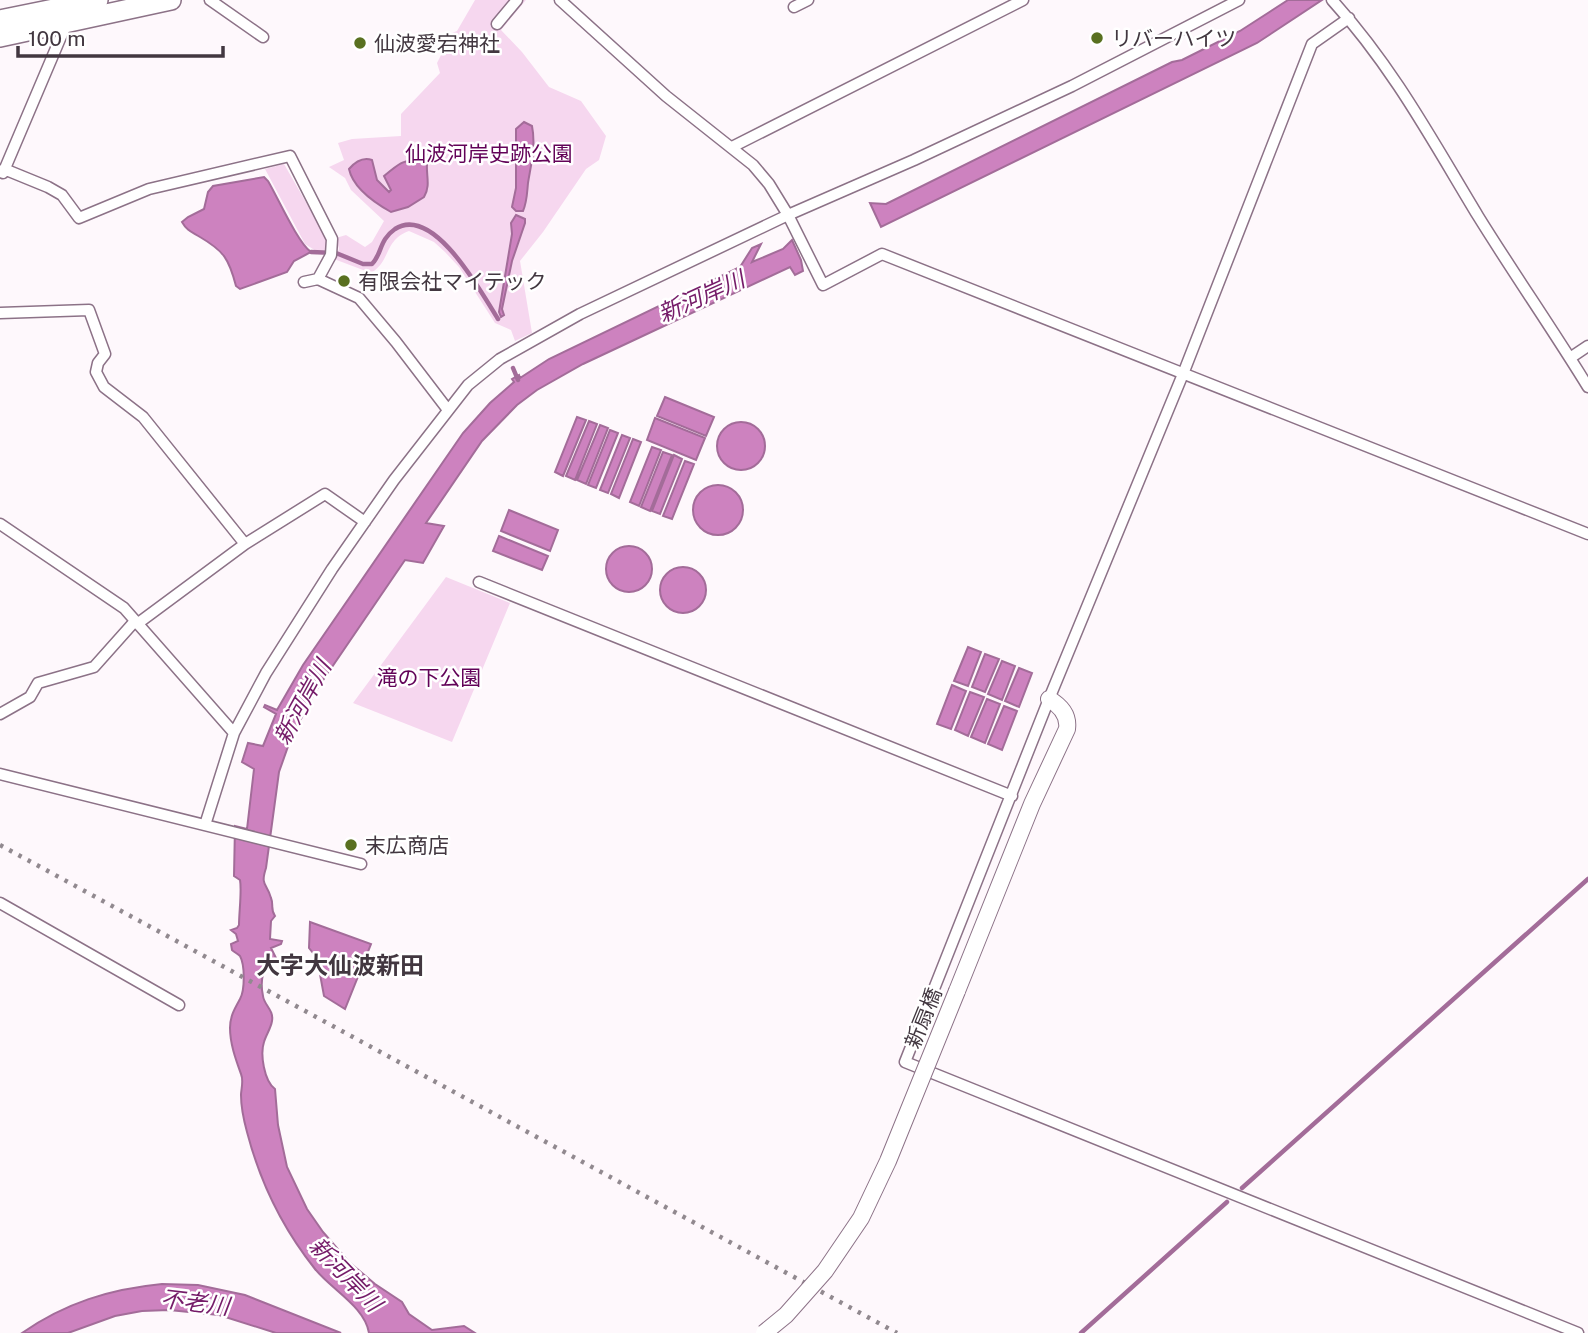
<svg xmlns="http://www.w3.org/2000/svg" width="1588" height="1333" font-family="'Public Sans','Noto Sans JP',sans-serif">
  <style>
    .green { fill: #f6d7ef }
    .water { fill: #cd82bf; stroke: #a36c99; stroke-width: 2 }
    .lines { fill: none; stroke-linecap: round; stroke-linejoin: round }
    .stream { stroke: #a36c99; stroke-width: 4.5 }
    .street-casing { stroke: #8c7287; stroke-width: 13 }
    .secondary-casing { stroke: #8c7287; stroke-width: 18 }
    .highway-casing { stroke: #8c7287; stroke-width: 22 }
    .street { stroke: #fff; stroke-width: 10 }
    .secondary { stroke: #fff; stroke-width: 16 }
    .highway { stroke: #fff; stroke-width: 19 }
    .rail { stroke: #91898f; stroke-width: 4.5; stroke-dasharray: 3.5 7; stroke-linecap: butt }
    .secondary-bridge-casing { stroke: #8c7287; stroke-width: 18; stroke-linecap: butt }
    .secondary-bridge { stroke: #fff; stroke-width: 16 }
    .poi-dot { fill: #597020; stroke: #fff; stroke-width: 2.5 }
    .labels { text-anchor: middle; dominant-baseline: central; stroke-width: 5; stroke-linejoin: round; paint-order: stroke }
    .poi-label { font-size: 21px; fill: #423740; stroke: #fff; text-anchor: start }
    .park-label { font-size: 21px; fill: #620258; stroke: #fff }
    .street-label { font-size: 21px; fill: #423740; stroke: #fff }
    .water-label { font-size: 23px; font-style: italic; fill: #751c69; stroke: #fff }
    .quarter-label { font-size: 24px; font-weight: bold; fill: #423740; stroke: #fff }
  </style>
  <rect width="100%" height="100%" fill="#fef8fc"/>
  <!-- green -->
  <path class="green" d="M475,0H526L501,30L522,52L549,87L581,101L606,136L599,160L586,169L543,232L520,261L532,333L515,341L511,330L495,323L459,267L445,252L434,242L409,231C384,240 391,261 371,273L334,259L339,249L336,238L346,235L365,247L372,242L384,221L351,190L345,178L329,167L344,160L338,143L352,139L401,136V114L440,73L437,63L452,33L457,31Z
    M284,164L326,237V250L316,251L305,244L265,169Z
    M446,577L510,603L452,742L353,703Z"/>
  <!-- water -->
  <path class="water" d="M1288,0H1322L1257,43L881,227L870,203L886,204L1172,62L1182,60L1240,31Z
    M524,122L532,126C536,146 531,164 528,183C527,193 527,202 523,211H516L512,207L516,188V129Z
    M428,157C424,171 432,184 424,197L408,207L391,212C375,203 353,188 349,169C355,162 363,157 372,160L377,180L389,192L391,190L384,176C406,158 401,163 428,157Z
    M264,177L268,181C278,198 298,243 311,252L294,261L287,272L240,289L236,286C229,259 224,251 200,237C192,232 187,231 182,222L188,217L204,209L208,192L213,186Z
    M516,215L525,219V223L512,261L502,309L504,315L501,317L499,312L512,234L511,223Z
    M792,240L801,260L803,271L795,275L790,267L583,364L537,390L517,405L482,441L426,523L444,526L423,563L405,560L315,692L291,738L279,772L266,868C260,886 267,883 271,898C274,905 270,909 275,916L271,921L270,939L282,941L281,944L271,948L276,958C262,963 260,982 263,996C264,1005 274,1010 272,1021C271,1028 266,1035 264,1042C260,1054 264,1081 275,1089L278,1125L287,1167L307,1209L323,1232L349,1262L375,1284L402,1302L409,1314L432,1330L464,1326L475,1333H369C365,1307 332,1290 315,1269C283,1229 260,1182 247,1132C244,1121 241,1108 241,1095C241,1089 244,1081 241,1074C236,1060 230,1044 230,1028C230,1016 235,1008 240,999C245,990 245,965 240,956C238,954 234,952 232,950L231,944L238,941L236,934L231,930L237,928L239,925C239,912 242,891 240,880L234,876L235,826L247,829L254,769L242,762L248,743L263,746L276,714L264,707L265,705L277,710L303,665L463,433L490,403L514,382L512,379L519,375L520,378L549,359L740,267L752,248L761,244L752,262L783,249Z
    M665,397L714,417L706,436L657,416Z
    M577,417L586,420L563,476L555,472Z
    M655,418L705,438L696,460L647,440Z
    M589,421L597,424L575,480L566,476Z
    M717 446a24 24 0 1 1 48 0a24 24 0 1 1-48 0Z
    M600,425L608,428L586,484L577,480Z
    M610,430L618,433L596,488L588,485Z
    M622,435L630,438L608,493L600,490Z
    M633,439L641,442L619,498L611,494Z
    M652,447L661,450L639,506L630,502Z
    M663,452L672,455L650,511L641,507Z
    M674,455L682,459L660,514L652,511Z
    M685,461L694,464L672,519L663,516Z
    M693 510a25 25 0 1 1 50 0a25 25 0 1 1-50 0Z
    M509,510L558,530L550,551L501,531Z
    M499,536L548,556L542,570L493,551Z
    M606 569a23 23 0 1 1 46 0a23 23 0 1 1-46 0Z
    M660 590a23 23 0 1 1 46 0a23 23 0 1 1-46 0Z
    M968,647L981,652L968,686L954,681Z
    M985,654L999,659L985,692L972,687Z
    M1002,661L1015,666L1002,700L988,694Z
    M1019,668L1032,673L1019,707L1005,701Z
    M952,685L966,691L951,729L937,724Z
    M970,692L984,697L968,736L955,730Z
    M987,699L1000,704L985,743L971,737Z
    M1004,706L1017,711L1002,750L988,744Z
    M310,922L371,944L345,1009L324,996L317,958L309,948Z
    M162,1284L198,1285L245,1295L341,1333H276L219,1315L169,1310L142,1311L115,1316L68,1333H22C65,1303 110,1289 162,1284Z"/>
  <g class="lines">
    <!-- stream -->
    <path class="stream" d="M311,252L336,253L363,264H372C382,254 379,240 395,229C434,204 482,294 498,319
      M513,368L518,380
      M1242,1188L1588,879
      M1081,1333L1227,1202"/>
    <!-- street casing -->
    <g class="street-casing">
      <path id="street" d="M210,0L263,37
        M560,0L666,96L753,165L769,184L788,215L823,285L882,254L1588,534
        M1332,0C1393,67 1432,140 1478,216C1514,274 1553,330 1588,387
        M794,7L808,0
        M1349,18L1312,44L1183,374L1049,699L905,1062L1578,1333
        M497,24L517,0
        M732,147L1023,0
        M0,172L4,169L48,187L62,195L79,218L149,189L290,156L332,239L331,255L318,279L359,298L396,342L448,410
        M3,173L68,20
        M304,282L318,279
        M0,313L89,310L105,354L98,363L96,372L104,387L143,417L245,544
        M1570,358L1588,346
        M0,524L124,608L234,733
        M479,582L1012,796
        M137,624L245,544L325,494L365,522
        M0,714L30,697L38,683L94,667L135,621
        M0,774L361,864
        M205,825L234,733L266,673L332,569L394,480L468,385L500,359L580,314L788,215L914,160L1072,86L1239,0
        M0,903L179,1005"/>
    </g>
    <!-- secondary casing -->
    <g class="secondary-casing">
      <path id="secondary" d="M957,991L1032,804L1067,729C1069,715 1061,706 1049,699"/>
    </g>
    <!-- highway casing -->
    <g class="highway-casing">
      <path id="highway" d="M0,20L98,0
        M0,37L171,0"/>
    </g>
    <!-- street -->
    <use href="#street" class="street"/>
    <!-- secondary -->
    <use href="#secondary" class="secondary"/>
    <!-- highway -->
    <use href="#highway" class="highway"/>
    <!-- rail -->
    <path class="rail" d="M0,845L897,1333"/>
    <!-- secondary-bridge casing -->
    <g class="secondary-bridge-casing">
      <path id="secondary-bridge" d="M764,1333L786,1315L825,1271L861,1218L888,1161L957,991"/>
    </g>
    <!-- secondary-bridge -->
    <use href="#secondary-bridge" class="secondary-bridge"/>
  </g>
  <!-- markers -->
  <g class="poi-dot">
    <circle cx="1097" cy="38" r="7"/>
    <circle cx="360" cy="43" r="7"/>
    <circle cx="344" cy="281" r="7"/>
    <circle cx="351" cy="845" r="7"/>
  </g>
  <g class="labels">
    <!-- poi labels -->
    <g class="poi-label">
      <text x="1111" y="38">リバーハイツ</text>
      <text x="374" y="43">仙波愛宕神社</text>
      <text x="358" y="281">有限会社マイテック</text>
      <text x="365" y="845">末広商店</text>
    </g>
    <!-- park labels -->
    <g class="park-label">
      <text x="489" y="153">仙波河岸史跡公園</text>
      <text x="429" y="677">滝の下公園</text>
    </g>
    <!-- street labels -->
    <g class="street-label">
      <text transform="translate(923 1018) rotate(-68)">新扇橋</text>
    </g>
    <!-- water labels -->
    <g class="water-label">
      <text transform="translate(701 296) rotate(-24)">新河岸川</text>
      <text transform="translate(302 702) rotate(-61)">新河岸川</text>
      <text transform="translate(346 1274) rotate(46)">新河岸川</text>
      <text transform="translate(195 1302) rotate(7)">不老川</text>
    </g>
    <!-- quarter labels -->
    <g class="quarter-label">
      <text x="340" y="965">大字大仙波新田</text>
    </g>
  </g>
  <!-- scale -->
  <path d="M18 46v10h205v-10" fill="none" stroke="#423740" stroke-width="3.5"/>
  <text x="28" y="46" font-size="21" fill="#423740" stroke="#ffffff" stroke-width="5" paint-order="stroke">100 m</text>
</svg>
